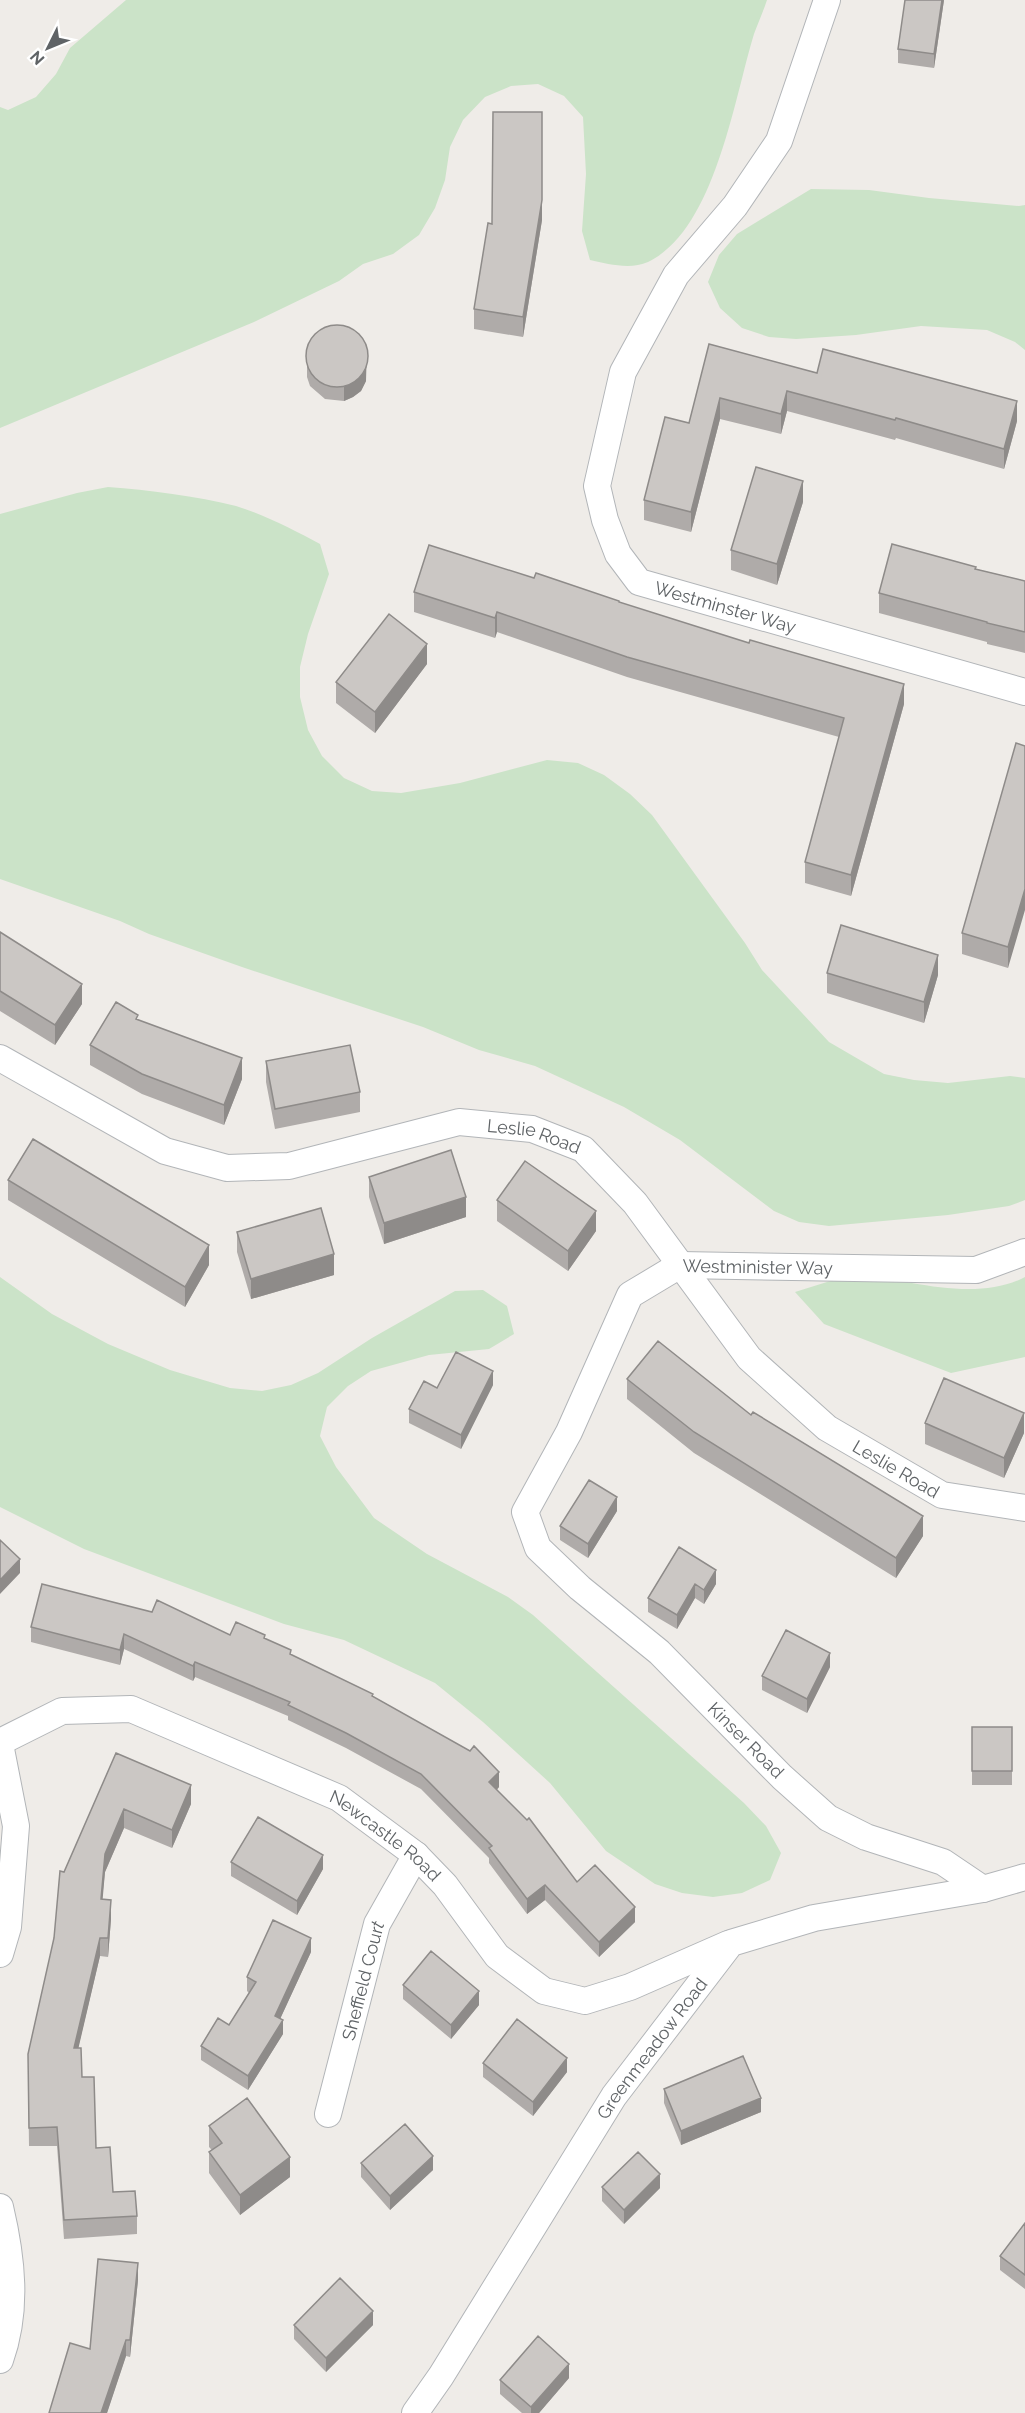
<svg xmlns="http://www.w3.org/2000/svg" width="1025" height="2413" font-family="Raleway,sans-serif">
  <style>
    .green { fill: #cbe3c8 }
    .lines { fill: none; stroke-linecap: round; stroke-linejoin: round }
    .minor-casing { stroke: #b2b5b8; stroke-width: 28 }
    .minor { stroke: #fff; stroke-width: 26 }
    .wall { fill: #afaba9 }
    .shaded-wall { fill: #8e8b89 }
    .building { fill: #cbc7c4; stroke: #8e8b89; stroke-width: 1.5 }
    .labels { text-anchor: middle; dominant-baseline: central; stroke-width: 5; stroke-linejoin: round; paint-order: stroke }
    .street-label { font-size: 18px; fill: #5f6366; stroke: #fff }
  </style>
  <rect width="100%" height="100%" fill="#efece8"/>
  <!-- green -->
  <path class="green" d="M126,0H767C763,12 758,23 754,34C734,99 715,230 648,262C630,270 608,264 590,260L582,231L586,174L583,117L564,96L538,84L511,86L485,97L463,120L450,147L445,180L435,208L419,235L393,254L363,264L339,281L254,322L0,428V107L8,110L36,97L56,74L70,48Z
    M811,189L869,190L929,198L1019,206L1025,205V350L1015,342L987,330L921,326L856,335L796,339L769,337L742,328L720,308L708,282L719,255L737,234Z
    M108,487C148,490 197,496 236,506C265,515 294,530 320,544L329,574L308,634L300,667V697L308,730L322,756L344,778L372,791L401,793L460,783L547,760L578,763L604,775L630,794L652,815L745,943L762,970L829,1042L884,1074L914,1080L948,1083L1010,1076L1025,1078V1200L1009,1206L948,1215L829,1226L799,1222L774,1211L680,1140L624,1107L535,1066L479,1050L423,1027L242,967L149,934L120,921L0,879V514L77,493Z
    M859,1272C909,1282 978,1302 1025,1277V1357L951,1373L824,1324L795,1292Z
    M0,1277L52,1314L108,1344L170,1370L230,1388L262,1391L291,1385L318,1373L372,1338L455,1291L483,1290L507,1306L514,1334L489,1349L429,1355L371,1371L348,1386L327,1407L320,1436L336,1467L374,1518L427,1554L508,1597L533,1615L744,1803L766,1826L781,1853L770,1880L742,1893L713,1897L682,1893L655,1884L606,1851L550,1783L483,1722L435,1683L344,1640L284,1624L84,1549L0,1507Z"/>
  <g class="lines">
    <!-- minor casing -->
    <g class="minor-casing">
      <g id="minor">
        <path id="s1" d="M827,0L779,141L735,206L676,275L623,372L597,486L605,520L618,554L639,582L1025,692"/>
        <path id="s2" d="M0,1058L165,1151L227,1168L289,1166L459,1122L532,1129L583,1149L635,1203L749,1358L827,1428L942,1495L1025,1508"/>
        <path id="s3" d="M0,1742L62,1711L131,1709L339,1798L416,1855L445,1885L497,1956L544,1991L585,2001L630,1987L728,1944"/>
        <path d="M0,1744L16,1826L8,1927L0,1954"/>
        <path id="s4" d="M983,1889L943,1862L866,1837L828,1818L782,1777L659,1652L580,1588L538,1548L525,1512L569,1432L630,1295L680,1265L976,1270L1025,1252"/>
        <path id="s5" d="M328,2114L377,1924L416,1855"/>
        <path d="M0,2207C12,2258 18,2310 0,2360"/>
        <path id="s6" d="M415,2413L441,2376L614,2096L731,1943L814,1918L983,1889L1025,1877"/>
      </g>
    </g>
    <!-- minor -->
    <use href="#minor" class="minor"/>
  </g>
  <!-- wall -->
  <path class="wall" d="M944,0L934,68L898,63V49Z
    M542,220L523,337L474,329V309L492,224Z
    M709,344L817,373L1017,421L1004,469L896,438L895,440L787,411L781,434L720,419L691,532L644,520V500L689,423Z
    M307,363L366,381L361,391L353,397L344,401L325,399L310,386L307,377Z
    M803,502L777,585L731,570V550Z
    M976,569L1025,581V653L987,644V642L879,613V593Z
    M534,578L619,603L904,704L851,896L805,883V862L839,737L627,677L497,632L495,638L414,612V592Z
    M427,664L375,733L336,703V682Z
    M1025,746L1008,968L962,954V933Z
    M0,932L82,1004L55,1045L0,1011Z
    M827,973L938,975L924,1023L827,993Z
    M138,1020L242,1079L224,1125L142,1094L90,1065V1045Z
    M266,1061L360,1092V1112L275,1129L266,1082Z
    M369,1177L466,1217L384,1244L369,1197Z
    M8,1180L209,1265L185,1307L8,1200Z
    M497,1200L596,1231L568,1271L497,1221Z
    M237,1232L334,1275L251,1299L237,1252Z
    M627,1379L923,1536L896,1578L694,1453L627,1399Z
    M493,1385L461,1449L409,1423V1409L437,1388Z
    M925,1423L1024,1433L1004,1478L925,1444Z
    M617,1511L588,1558L560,1540V1526Z
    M679,1547L716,1584L704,1604L695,1598L677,1629L648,1612V1598Z
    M31,1627L230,1635L265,1639L291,1655L373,1697L499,1787L497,1790L577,1882L635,1922L599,1957L545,1900L527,1914L489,1863V1858L421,1789L346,1748L288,1720V1716L195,1677L193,1681L124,1649L120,1665L31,1642Z
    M830,1667L807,1713L762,1690V1676Z
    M972,1727H1012V1785H972Z
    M116,1753L191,1804L172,1848L124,1828L105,1872L102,1899L111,1919L108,1957L100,1956L78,2048L82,2077L96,2148L113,2192L137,2216V2234L64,2239L57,2146H29L28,2072L54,1938L64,1872Z
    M231,1862L323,1869L297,1915L231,1876Z
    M311,1952L280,2019L283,2034L248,2090L201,2060V2046L229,2025L249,1993L247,1991V1977Z
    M403,1985L479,2005L451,2039L403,1999Z
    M483,2063L567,2072L533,2116L483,2077Z
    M664,2089L761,2112L681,2145L664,2103Z
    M209,2126L290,2177L240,2215L209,2173V2152L212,2150L209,2147Z
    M361,2163L433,2170L390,2210L361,2177Z
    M602,2187L660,2188L624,2224L602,2201Z
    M1025,2223V2289L1000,2270V2256Z
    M138,2280L130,2357L126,2356L107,2413H49L90,2349Z
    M294,2325H373L326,2372L294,2339Z
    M569,2378L539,2413H522L500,2394V2380Z"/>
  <!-- shaded-wall -->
  <path class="shaded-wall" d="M942,0H944L934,68V54Z
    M542,112V220L523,337V317Z
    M367,346L366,381L361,391L353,397L344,401V387Z
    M787,391V411L781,434V414Z
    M720,398V419L691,532V512Z
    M1017,401V421L1004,469V449Z
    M803,481V502L777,585V564Z
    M497,612V632L495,638V618Z
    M427,644V664L375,733V712Z
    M904,684V704L851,896V875Z
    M1025,889V910L1008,968V947Z
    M938,955V975L924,1023V1002Z
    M82,984V1004L55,1045V1025Z
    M242,1058V1079L224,1125V1105Z
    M466,1197V1217L384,1244V1223Z
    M596,1211V1231L568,1271V1251Z
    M209,1245V1265L185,1307V1287Z
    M334,1254V1275L251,1299V1279Z
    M493,1371V1385L461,1449V1435Z
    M1024,1413V1433L1004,1478V1458Z
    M617,1497V1511L588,1558V1544Z
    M923,1516V1536L896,1578V1558Z
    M20,1559V1573L0,1594V1580Z
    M716,1570V1584L704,1604V1590Z
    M695,1584V1598L677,1629V1615Z
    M124,1634V1649L120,1665V1650Z
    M830,1653V1667L807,1713V1699Z
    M195,1662V1677L193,1681V1666Z
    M499,1772V1787L489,1797V1782Z
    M191,1785V1804L172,1848V1830Z
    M124,1809V1828L105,1872L101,1918V1899L105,1854Z
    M323,1855V1869L297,1915V1901Z
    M545,1885V1900L527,1914V1899Z
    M111,1900V1919L108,1957V1938Z
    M635,1907V1922L599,1957V1942Z
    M100,1938V1956L74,2067V2048Z
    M311,1938V1952L275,2030V2016Z
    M479,1991V2005L451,2039V2025Z
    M283,2020V2034L248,2090V2076Z
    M567,2058V2072L533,2116V2102Z
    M761,2098V2112L681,2145V2131Z
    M433,2156V2170L390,2210V2196Z
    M290,2157V2177L240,2215V2195Z
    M660,2174V2188L624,2224V2210Z
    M138,2263V2280L130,2357V2340Z
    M373,2311V2325L326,2372V2358Z
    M126,2340V2356L107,2413H101Z
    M569,2364V2378L539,2413H531V2407Z"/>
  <!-- building -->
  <path class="building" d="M905,0H942L934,54L898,49Z
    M493,112H542V200L523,317L474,309L488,223L492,224Z
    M306 356a31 31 0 1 1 62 0a31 31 0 1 1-62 0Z
    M709,344L817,373L823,349L1017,401L1004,449L896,418L895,420L787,391L781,414L720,398L691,512L644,500L665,417L689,423Z
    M756,467L803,481L777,564L731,550Z
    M892,544L976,567L975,569L1025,581V632L987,623V622L879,593Z
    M429,545L534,578L536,573L619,601V602L749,643L750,640L904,684L851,875L805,862L844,718L627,657L497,612L495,618L414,592Z
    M389,614L427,644L375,712L336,682Z
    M1016,743L1025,746V889L1008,947L962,933Z
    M841,925L938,955L924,1002L827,973Z
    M0,932L82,984L55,1025L0,991Z
    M116,1002L138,1015L136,1019L242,1058L224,1105L142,1074L90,1045Z
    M350,1045L360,1092L275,1109L266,1061Z
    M33,1139L209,1245L185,1287L8,1180Z
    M451,1150L466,1197L384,1223L369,1177Z
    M525,1161L596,1211L568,1251L497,1200Z
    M321,1208L334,1254L251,1279L237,1232Z
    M658,1341L751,1415L753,1412L923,1516L896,1558L694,1432L627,1379Z
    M456,1352L493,1371L461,1435L409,1409L424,1381L437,1388Z
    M944,1378L1024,1413L1004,1458L925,1423Z
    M589,1480L617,1497L588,1544L560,1526Z
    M0,1540L20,1559L0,1580Z
    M679,1547L716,1570L704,1590L695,1584L677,1615L648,1598Z
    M42,1584L152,1612L157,1600L230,1635L236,1622L265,1635L264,1638L291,1650L290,1654L373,1694L372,1696L470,1751L474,1746L499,1772L489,1782L527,1820L529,1818L577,1882L595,1865L635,1907L599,1942L545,1885L527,1899L489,1848L492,1846L421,1774L346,1733L288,1705L290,1702L195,1662L193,1666L124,1634L120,1650L31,1627Z
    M786,1630L830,1653L807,1699L762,1676Z
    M972,1727H1012V1771H972Z
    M116,1753L191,1785L172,1830L124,1809L105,1854L101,1899L111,1900L108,1938H100L74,2048H81L82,2077H94L96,2148L110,2147L113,2192L135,2191L137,2216L64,2220L57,2127L29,2128L28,2054L54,1938L60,1871L64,1872Z
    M258,1817L323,1855L297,1901L231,1862Z
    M273,1920L311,1938L275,2016L283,2020L248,2076L201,2046L218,2018L229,2025L256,1982L247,1977Z
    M431,1951L479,1991L451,2025L403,1985Z
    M517,2019L567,2058L533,2102L483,2063Z
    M743,2056L761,2098L681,2131L664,2089Z
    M247,2098L290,2157L240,2195L209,2152L222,2143L209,2126Z
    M405,2124L433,2156L390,2196L361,2163Z
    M638,2152L660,2174L624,2210L602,2187Z
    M1025,2223V2275L1000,2256Z
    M98,2259L138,2263L130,2340H126L101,2413H49L70,2343L90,2349Z
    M340,2278L373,2311L326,2358L294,2325Z
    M538,2336L569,2364L531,2407L500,2380Z"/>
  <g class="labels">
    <!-- street labels -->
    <g class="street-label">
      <text stroke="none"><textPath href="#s1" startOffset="742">Westminster Way</textPath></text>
      <text stroke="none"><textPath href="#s2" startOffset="568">Leslie Road</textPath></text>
      <text stroke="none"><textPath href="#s4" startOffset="984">Westminister Way</textPath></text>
      <text stroke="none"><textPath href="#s2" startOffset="1072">Leslie Road</textPath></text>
      <text transform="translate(746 1740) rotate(45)">Kinser Road</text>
      <text stroke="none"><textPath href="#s3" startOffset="424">Newcastle Road</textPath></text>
      <text stroke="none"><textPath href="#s5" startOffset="138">Sheffield Court</textPath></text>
      <text stroke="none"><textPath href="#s6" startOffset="435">Greenmeadow Road</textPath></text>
    </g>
  </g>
  <!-- north arrow -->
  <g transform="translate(48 48) rotate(227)" stroke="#ffffff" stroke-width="4.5" paint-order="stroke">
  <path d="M0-4.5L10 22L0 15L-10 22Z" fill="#5f6366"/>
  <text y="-9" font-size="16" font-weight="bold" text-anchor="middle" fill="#5f6366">N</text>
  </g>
</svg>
